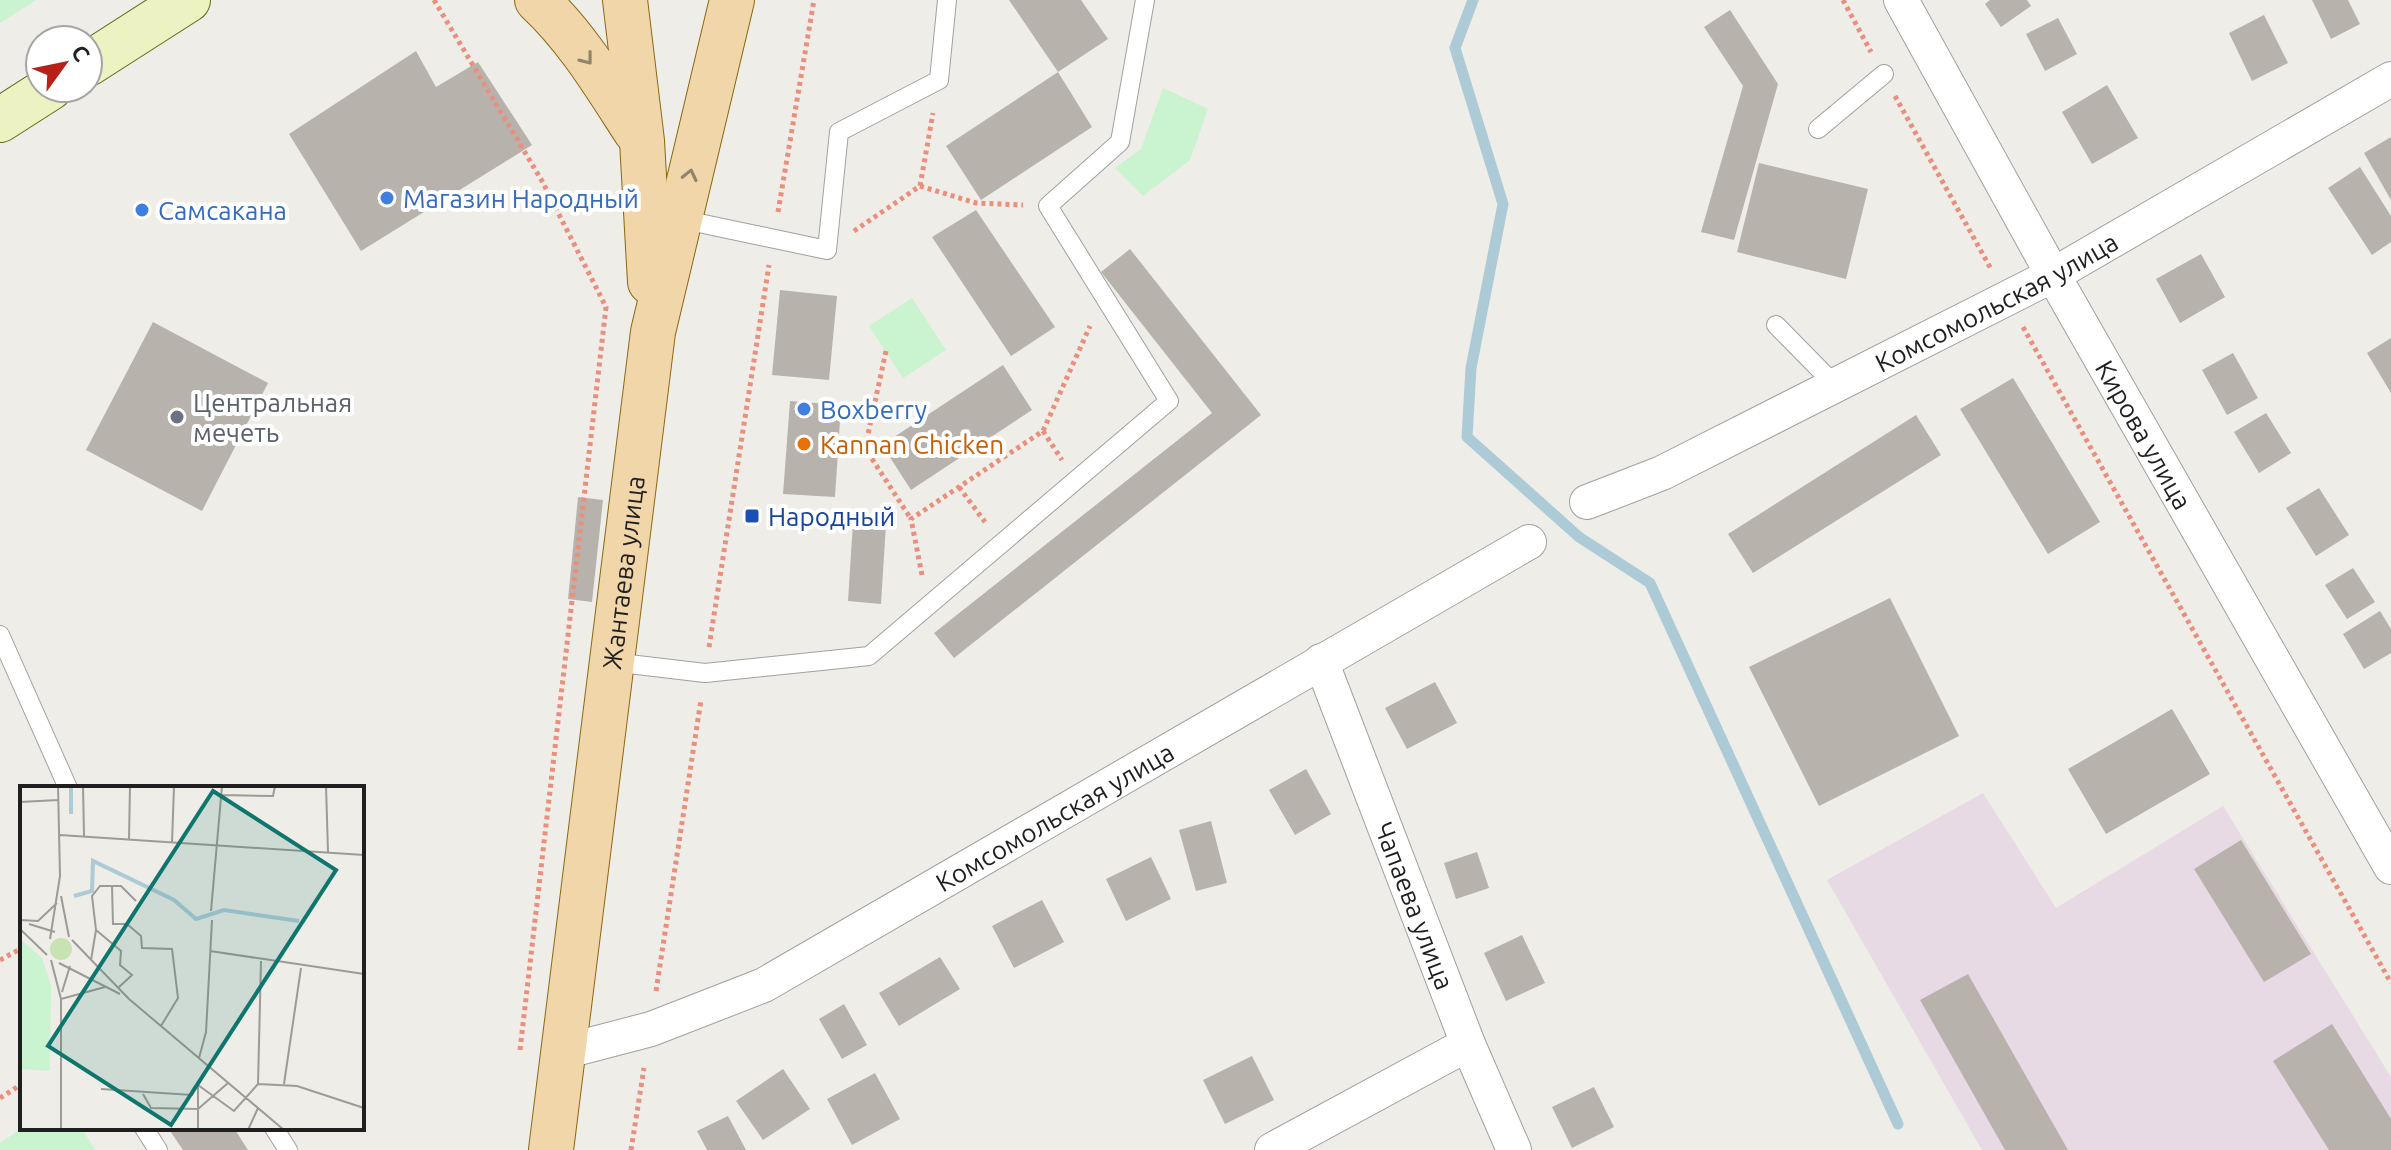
<svg xmlns="http://www.w3.org/2000/svg" width="2391" height="1150" font-family="Ubuntu,sans-serif">
  <style>
    .industrial { fill: #e7dae4 }
    .park { fill: #caf3cf }
    .lines { fill: none; stroke-linecap: round; stroke-linejoin: round }
    .stream { stroke: #adcbd7; stroke-width: 11 }
    .building { fill: #b8b2ad }
    .lane-casing { stroke: #a0a0a0; stroke-width: 20 }
    .street-casing { stroke: #a0a0a0; stroke-width: 36 }
    .secondary-casing { stroke: #5c6a13; stroke-width: 46 }
    .primary-casing { stroke: #886812; stroke-width: 46 }
    .path { stroke: #e98f7e; stroke-width: 5; stroke-dasharray: 4 4; stroke-linecap: butt }
    .lane { stroke: #fff; stroke-width: 18 }
    .street { stroke: #fff; stroke-width: 34 }
    .secondary { stroke: #edf2c2; stroke-width: 44 }
    .primary { stroke: #f1d6aa; stroke-width: 44 }
    .oneway { stroke: #92846b }
    .shop-dot { fill: #3f7fe0; stroke: #fff; stroke-width: 3 }
    .worship-dot { fill: #6b7280; stroke: #fff; stroke-width: 3 }
    .food-dot { fill: #e8710a; stroke: #fff; stroke-width: 3 }
    .transit-dot { fill: #1a4fb4; stroke: #fff; stroke-width: 3 }
    .labels { text-anchor: middle; dominant-baseline: central; stroke-width: 8; stroke-linejoin: round; paint-order: stroke }
    .shop-label { font-size: 26px; fill: #366cbe; stroke: #fff; text-anchor: start }
    .street-label { font-size: 26px; fill: #1f1f1f; stroke: #fff }
    .worship-label { font-size: 26px; fill: #5b616d; stroke: #fff; text-anchor: start }
    .food-label { font-size: 26px; fill: #c56008; stroke: #fff; text-anchor: start }
    .transit-label { font-size: 26px; fill: #164399; stroke: #fff; text-anchor: start }
    .inset-river { fill: none; stroke: #adcbd7; stroke-width: 4 }
    .inset-road { fill: none; stroke: #9c9b97; stroke-width: 2 }
    .view { fill: #0f766e; fill-opacity: 0.15; stroke: #0f766e; stroke-width: 4 }
    .inset-edge { fill: none; stroke: #1f1f1f; stroke-width: 4 }
  </style>
  <rect width="100%" height="100%" fill="#efede7"/>
  <!-- industrial -->
  <path class="industrial" d="M1983,793L2056,908L2223,806L2391,1077V1150H1982L1827,880Z"/>
  <!-- park -->
  <path class="park" d="M0,0H36L0,23Z
    M1163,88L1208,109L1190,160L1143,196L1115,168L1141,149Z
    M912,298L946,350L903,378L869,326Z
    M22,1128H81L96,1150H0V1143Z"/>
  <g class="lines">
    <!-- stream -->
    <path class="stream" d="M1473,0L1455,48L1503,204L1471,368L1467,437L1579,537L1650,583L1898,1124"/>
  </g>
  <!-- building -->
  <path class="building" d="M1009,0H1081L1108,39L1058,72Z
    M1990,0H2027L2031,6L2001,27L1985,4Z
    M2312,0H2348L2360,24L2331,39Z
    M1730,10L1778,84L1734,240L1701,232L1743,86L1704,27Z
    M2264,15L2288,63L2252,81L2229,33Z
    M2058,18L2077,54L2045,71L2026,34Z
    M416,51L436,87L478,62L532,145L361,251L289,134Z
    M1058,72L1092,127L981,200L946,146Z
    M2107,85L2138,138L2092,164L2062,112Z
    M2391,137V200L2364,153Z
    M1759,163L1868,189L1846,279L1737,252Z
    M2360,167L2391,216V242L2372,255L2328,188Z
    M976,210L1055,327L1011,356L932,237Z
    M1130,249L1261,415L954,658L934,633L1212,413L1101,272Z
    M2201,254L2225,297L2180,323L2156,279Z
    M780,290L837,296L829,380L772,375Z
    M153,322L268,383L202,511L86,450Z
    M2391,338V393L2367,353Z
    M2233,353L2258,398L2227,415L2202,370Z
    M1003,365L1032,410L911,490L882,445Z
    M2013,378L2100,522L2048,554L1960,409Z
    M790,401L841,405L835,497L783,494Z
    M2266,413L2291,453L2259,473L2234,432Z
    M1916,415L1941,455L1753,573L1728,534Z
    M2319,488L2349,535L2316,556L2286,508Z
    M578,497L603,500L592,602L568,599Z
    M853,522L886,524L881,604L848,601Z
    M2353,568L2375,602L2347,619L2325,585Z
    M1890,598L1959,736L1819,806L1749,667Z
    M2380,611L2391,629V653L2364,669L2343,634Z
    M1435,682L1457,723L1407,749L1385,708Z
    M2172,709L2210,774L2106,834L2068,769Z
    M1306,769L1331,814L1295,835L1269,790Z
    M1211,821L1227,883L1196,891L1179,830Z
    M2241,840L2311,954L2264,982L2194,869Z
    M1477,852L1489,888L1456,899L1444,863Z
    M1151,857L1171,899L1126,921L1106,879Z
    M1042,900L1064,942L1014,968L992,926Z
    M1522,935L1545,983L1506,1001L1484,953Z
    M940,957L960,989L899,1026L879,993Z
    M1968,974L2068,1150H2005L1920,1000Z
    M844,1004L867,1045L842,1059L819,1019Z
    M2332,1024L2391,1119V1150H2329L2273,1061Z
    M1252,1056L1274,1100L1225,1124L1203,1080Z
    M783,1069L810,1109L763,1140L736,1101Z
    M875,1073L900,1119L852,1145L827,1099Z
    M1594,1087L1614,1127L1572,1148L1552,1107Z
    M728,1116L746,1150H707L697,1131Z
    M168,1128H234L248,1150H183Z"/>
  <g class="lines">
    <!-- lane casing -->
    <g class="lane-casing">
      <path id="lane" d="M1818,129L1884,74
        M680,219L827,250L839,132L939,80L947,0
        M1776,325L1835,385
        M0,635L68,788
        M612,662L705,673L869,656L1169,401L1048,206L1120,142L1145,0
        M144,1128L158,1150
        M274,1128L288,1150"/>
    </g>
    <!-- street casing -->
    <g class="street-casing">
      <g id="street">
        <path id="s1" d="M1901,0L2053,275L2391,867"/>
        <path id="s2" d="M1587,502L1662,473L2053,275L2391,79"/>
        <path id="s3" d="M1321,661L1468,1044L1514,1150"/>
        <path id="s4" d="M563,1052L651,1029L764,985L1529,542"/>
        <path d="M1272,1150L1468,1044"/>
      </g>
    </g>
    <!-- secondary casing -->
    <g class="secondary-casing">
      <path id="secondary" d="M88,64L188,0
        M0,120L50,88"/>
    </g>
    <!-- primary casing -->
    <g class="primary-casing">
      <g id="primary">
        <path d="M537,0C577,37 606,86 636,132"/>
        <path d="M625,0L642,141L650,282"/>
        <path id="s5" d="M551,1150L653,332L732,0"/>
      </g>
    </g>
    <!-- path -->
    <path class="path" d="M434,0L542,181L606,307L520,1050
      M1843,0L1871,52
      M1895,96L1991,269
      M920,186L976,203L1023,205
      M778,212L814,0
      M854,231L920,186L933,113
      M2023,327L2391,983
      M886,351L865,448L911,519
      M1043,431L1062,460
      M959,487L985,522
      M922,575L911,519L1043,431L1090,326
      M709,647L769,265
      M0,960L22,948
      M656,991L701,700
      M0,1098L22,1084
      M631,1150L644,1068"/>
    <!-- lane -->
    <use href="#lane" class="lane"/>
    <!-- street -->
    <use href="#street" class="street"/>
    <!-- secondary -->
    <use href="#secondary" class="secondary"/>
    <!-- primary -->
    <use href="#primary" class="primary"/>
  </g>
  <!-- one-way arrows -->
  <defs><path id="oneway-chevron" d="M-2-3.5L2.5 0L-2 3.5" fill="none" stroke-width="1.6" stroke-linecap="round" stroke-linejoin="round" transform="scale(2)"/></defs>
  <g class="oneway">
    <use href="#oneway-chevron" transform="translate(587 59) rotate(52)"/>
    <use href="#oneway-chevron" transform="translate(690 175) rotate(-77)"/>
  </g>
  <!-- markers -->
  <g class="shop-dot">
    <circle cx="387" cy="198" r="8"/>
    <circle cx="142" cy="210" r="8"/>
    <circle cx="804" cy="409" r="8"/>
  </g>
  <circle class="worship-dot" cx="177" cy="417" r="8"/>
  <circle class="food-dot" cx="804" cy="444" r="8"/>
  <rect class="transit-dot" x="744" y="508" width="16" height="16" rx="4"/>
  <g class="labels">
    <!-- shop labels -->
    <g class="shop-label">
      <text x="403" y="198">Магазин Народный</text>
      <text x="158" y="210">Самсакана</text>
      <text x="820" y="409">Boxberry</text>
    </g>
    <!-- street labels -->
    <g class="street-label">
      <text stroke="none"><textPath href="#s2" startOffset="456">Комсомольская улица</textPath></text>
      <text stroke="none"><textPath href="#s1" startOffset="498">Кирова улица</textPath></text>
      <text stroke="none"><textPath href="#s5" startOffset="582">Жантаева улица</textPath></text>
      <text stroke="none"><textPath href="#s4" startOffset="548">Комсомольская улица</textPath></text>
      <text stroke="none"><textPath href="#s3" startOffset="262">Чапаева улица</textPath></text>
    </g>
    <!-- worship labels -->
    <g class="worship-label">
      <text x="193" y="402">Центральная<tspan x="193" dy="30">мечеть</tspan></text>
    </g>
    <!-- food labels -->
    <g class="food-label">
      <text x="820" y="444">Kannan Chicken</text>
    </g>
    <!-- transit labels -->
    <g class="transit-label">
      <text x="768" y="516">Народный</text>
    </g>
  </g>
  <!-- overview -->
  <g transform="translate(20 786)">
    <rect width="344" height="344" fill="#efede7"/>
    <path d="M30 163a11 11 0 1 1 22 0a11 11 0 1 1-22 0Z" fill="#c8e3b3"/>
    <path d="M0,153L22,172L31,200L30,285L0,283Z" fill="#caf3cf"/>
    <path class="inset-river" d="M51,0V28M54,110L72,105L73,75L154,114L176,133L204,124L279,135"/>
    <path class="inset-road" d="M63,0L64,50M306,0L308,66M202,9L253,10L255,0M0,16L38,14M40,49L344,69M109,53L110,0M152,57L154,0M92,100L93,138H107L121,150L122,162L152,163L158,212L141,240M41,110L49,151M191,125L202,0M0,134L18,135L37,117M9,138L35,146M0,143L27,169M30,153L40,90L38,0M52,154L109,213L264,344M190,165L344,188M31,174L41,213V344M71,174L76,144M39,177L100,208M98,202L112,189L100,179L101,165L76,144L72,110L80,100H101L116,115M42,206L50,180M41,213L85,201M179,272L186,246L192,134M238,298L277,300L344,322M264,298L281,182M178,299L214,325L238,298L241,175M81,303L172,309L189,281M123,308L131,322L178,323V299M165,344L178,343V323L208,297M228,344L238,322"/>
    <path class="view" d="M193,5L316,84L151,339L28,260Z"/>
    <rect width="344" height="344" class="inset-edge"/>
  </g>
  <!-- north arrow -->
  <g transform="translate(64 64) rotate(57)"><circle r="38" fill="#ffffff" stroke="#a5a5a5" stroke-width="2"/>
  <path d="M0-6L14 30L0 20L-14 30Z" fill="#b62219"/>
  <text y="-12" font-size="22" font-weight="bold" text-anchor="middle" fill="#1f1f1f">С</text>
  </g>
</svg>
